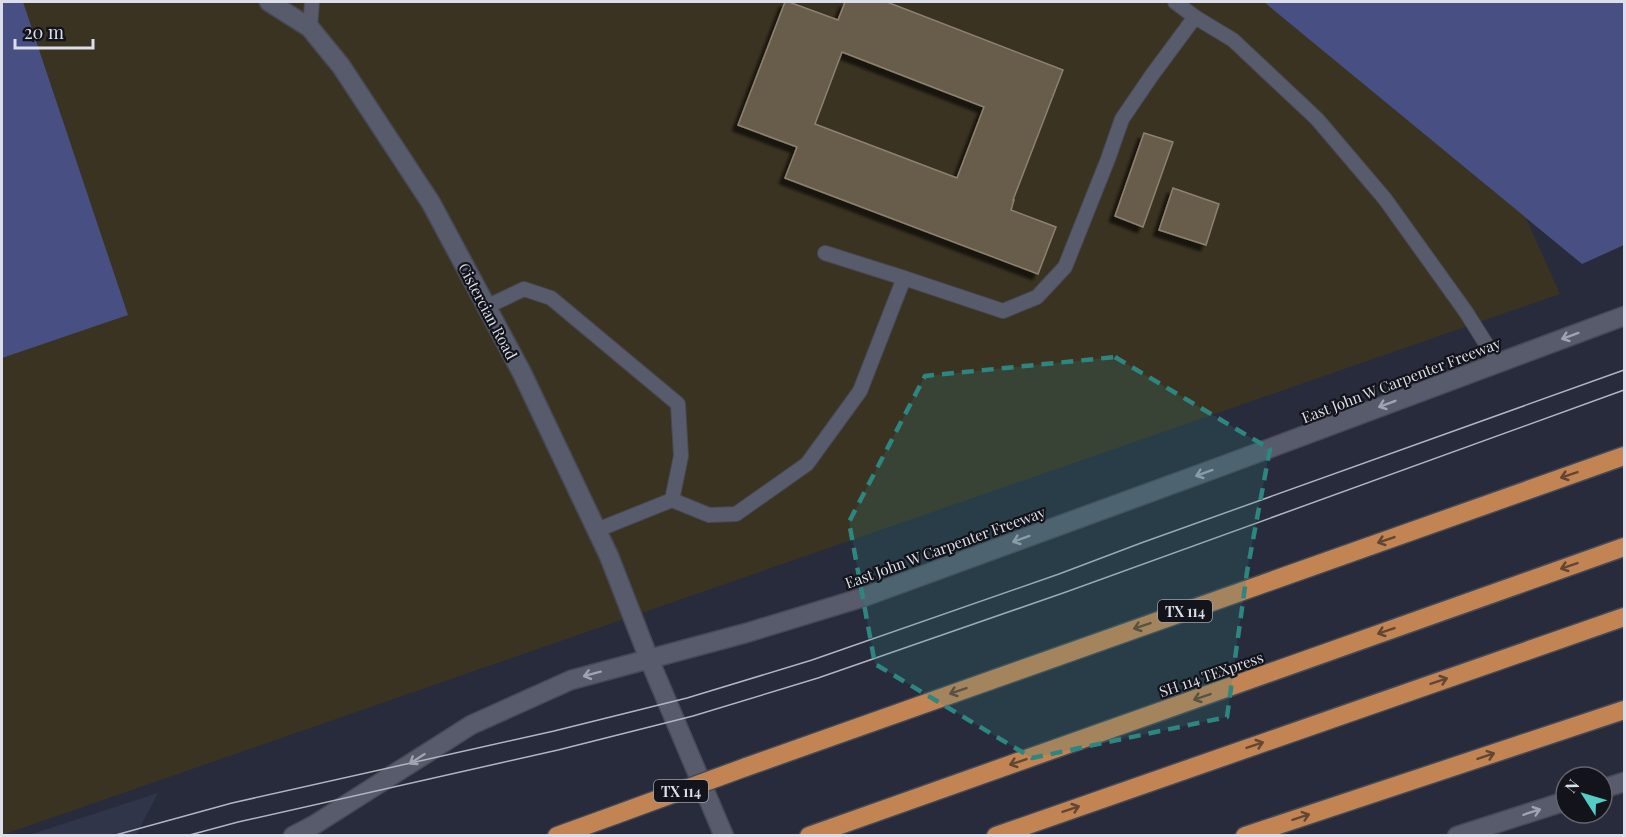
<svg xmlns="http://www.w3.org/2000/svg" width="1626" height="837" font-family="'Playfair Display',serif">
  <style>
    .built { fill: #31354a }
    .education { fill: #3b3322 }
    .green { fill: #474f83 }
    .building { fill: #685c4c; stroke: #8d8170; stroke-width: 1.5; fill-rule: evenodd; filter: url(#shadow) }
    .lines { fill: none; stroke-linecap: round; stroke-linejoin: round }
    .service-casing { stroke: #464956; stroke-width: 16 }
    .minor-casing { stroke: #464956; stroke-width: 21 }
    .secondary-casing { stroke: #464956; stroke-width: 21 }
    .motorway-casing { stroke: #464956; stroke-width: 21 }
    .service { stroke: #575b6c; stroke-width: 14 }
    .minor { stroke: #575b6c; stroke-width: 18 }
    .secondary { stroke: #575b6c; stroke-width: 18 }
    .motorway { stroke: #c28453; stroke-width: 18 }
    .tram { stroke: #b2b4c1; stroke-width: 1.5 }
    .motorway-bridge-casing { stroke: #464956; stroke-width: 21; stroke-linecap: butt }
    .motorway-bridge { stroke: #c28453; stroke-width: 18 }
    .oneway { stroke: #a0a3b1 }
    .oneway2 { stroke: #624634 }
    .marked { fill: #2e8680; fill-opacity: 0.2; stroke: #2e8680; stroke-width: 4.5; stroke-dasharray: 12 8; stroke-linejoin: round }
    .labels { text-anchor: middle; dominant-baseline: central; stroke-width: 4.5; stroke-linejoin: round; paint-order: stroke }
    .shield { fill: #13141b; stroke: #a0a1ab; stroke-width: 1.5 }
    .shield-label { font-size: 14px; font-weight: bold; fill: #dcdee9 }
    .street-label { font-size: 15px; fill: #dcdee9; stroke: #13141b }
  </style>
  <defs>
    <filter id="shadow"><feDropShadow dx="-5.5" dy="5.5" stdDeviation="1.5" flood-color="#0009"/></filter>
  </defs>
  <rect width="100%" height="100%" fill="#282b3b"/>
  <!-- built -->
  <path class="built" d="M158,793L136,835H29Z"/>
  <!-- education -->
  <path class="education" d="M2,2H1429L1560,294L2,835Z"/>
  <!-- green -->
  <path class="green" d="M2,2H23L128,315L2,358Z
    M1264,2H1624V245L1582,264Z"/>
  <!-- building -->
  <path class="building" d="M785,2H789L838,20L845,2H887L1063,70L1013,200H1014L1011,210L1056,227L1038,274L785,178L797,147L738,125ZM842,52L984,107L957,178L815,124Z
    M1144,133L1173,142L1143,227L1115,216Z
    M1173,188L1219,204L1206,245L1159,230Z"/>
  <g class="lines">
    <!-- service casing -->
    <g class="service-casing">
      <path id="service" d="M1175,2L1195,17L1233,40L1317,119L1385,199L1466,312L1498,363
        M310,28L312,2
        M825,253L904,278
        M486,307L524,289L551,298L678,404L681,456L672,500
        M597,530L672,500L709,515L736,514L807,464L860,391L904,278L1003,311L1037,297L1065,267L1108,159L1122,119L1152,75L1195,17"/>
    </g>
    <!-- minor casing -->
    <g class="minor-casing">
      <path id="minor" d="M269,2L310,28L341,66L431,203L522,373L609,556L649,659"/>
    </g>
    <!-- secondary casing -->
    <g class="secondary-casing">
      <path id="secondary" d="M649,659L724,836
        M1602,789L1624,782
        M293,836L314,825L471,725L571,680L746,633L861,598L1222,466L1624,316
        M1457,836L1566,801"/>
    </g>
    <!-- motorway casing -->
    <g class="motorway-casing">
      <path id="motorway" d="M746,767L1624,456
        M557,836L615,815
        M809,836L1624,547
        M996,836L1624,617
        M1245,836L1624,710"/>
    </g>
    <!-- service -->
    <use href="#service" class="service"/>
    <!-- minor -->
    <use href="#minor" class="minor"/>
    <!-- secondary -->
    <use href="#secondary" class="secondary"/>
    <!-- motorway -->
    <use href="#motorway" class="motorway"/>
    <!-- tram -->
    <path class="tram" d="M112,836L232,803L554,731L687,698L812,660L1059,574L1141,543L1624,370
      M186,836L238,822L558,750L693,716L818,678L1066,592L1624,390"/>
    <!-- motorway-bridge casing -->
    <g class="motorway-bridge-casing">
      <path id="motorway-bridge" d="M615,815L746,767"/>
    </g>
    <!-- motorway-bridge -->
    <use href="#motorway-bridge" class="motorway-bridge"/>
  </g>
  <!-- one-way arrows -->
  <defs><path id="oneway-shaft" d="M-6 0H5M1.5-3L5.5 0L1.5 3" fill="none" stroke-width="1.6" stroke-linecap="round" stroke-linejoin="round" transform="scale(1.5)"/></defs>
  <g class="oneway">
    <use href="#oneway-shaft" transform="translate(1570 336) rotate(160)"/>
    <use href="#oneway-shaft" transform="translate(1387 404) rotate(159)"/>
    <use href="#oneway-shaft" transform="translate(1204 473) rotate(160)"/>
    <use href="#oneway-shaft" transform="translate(1021 539) rotate(160)"/>
    <use href="#oneway-shaft" transform="translate(592 674) rotate(165)"/>
    <use href="#oneway-shaft" transform="translate(417 759) rotate(147)"/>
    <use href="#oneway-shaft" transform="translate(1532 812) rotate(-18)"/>
  </g>
  <g class="oneway2">
    <use href="#oneway-shaft" transform="translate(1569 475) rotate(161)"/>
    <use href="#oneway-shaft" transform="translate(1386 540) rotate(161)"/>
    <use href="#oneway-shaft" transform="translate(1569 566) rotate(161)"/>
    <use href="#oneway-shaft" transform="translate(1142 626) rotate(161)"/>
    <use href="#oneway-shaft" transform="translate(1386 631) rotate(161)"/>
    <use href="#oneway-shaft" transform="translate(1439 681) rotate(-19)"/>
    <use href="#oneway-shaft" transform="translate(958 691) rotate(161)"/>
    <use href="#oneway-shaft" transform="translate(1202 697) rotate(161)"/>
    <use href="#oneway-shaft" transform="translate(1255 745) rotate(-19)"/>
    <use href="#oneway-shaft" transform="translate(1486 756) rotate(-18)"/>
    <use href="#oneway-shaft" transform="translate(1018 762) rotate(161)"/>
    <use href="#oneway-shaft" transform="translate(1071 809) rotate(-19)"/>
    <use href="#oneway-shaft" transform="translate(1301 817) rotate(-18)"/>
  </g>
  <!-- marked area -->
  <path class="marked" d="M1115,357L1270,449L1247,572L1227,717L1032,758L875,664L849,522L925,376Z"/>
  <g class="labels">
    <!-- shield labels -->
    <g class="shield">
      <rect x="1158" y="600" width="54" height="22" rx="4.5"/>
      <rect x="654" y="780" width="54" height="22" rx="4.5"/>
    </g>
    <g class="shield-label">
      <text x="1185" y="611">TX 114</text>
      <text x="681" y="791">TX 114</text>
    </g>
    <!-- street labels -->
    <g class="street-label">
      <text transform="translate(488 311) rotate(62)">Cistercian Road</text>
      <text transform="translate(1401 380) rotate(-21)">East John W Carpenter Freeway</text>
      <text transform="translate(945 547) rotate(-20)">East John W Carpenter Freeway</text>
      <text transform="translate(1211 674) rotate(-19)">SH 114 TEXpress</text>
    </g>
  </g>
  <!-- border -->
  <rect width="1626" height="837" fill="none" stroke="#dcdee9" stroke-width="6"/>
  <!-- north arrow -->
  <g transform="translate(1584 795) rotate(307)"><circle r="28" fill="#13141b" stroke="#63656d" stroke-width="1.5"/>
  <path d="M0-4.5L10 22L0 15L-10 22Z" fill="#54cdc7"/>
  <text y="-9" font-size="16" font-weight="bold" text-anchor="middle" fill="#dcdee9">N</text>
  </g>
  <!-- scale -->
  <path d="M15 39v9h78v-9" fill="none" stroke="#dcdee9" stroke-width="3"/>
  <text x="24" y="39" font-size="18" fill="#dcdee9" stroke="#13141b" stroke-width="4.5" paint-order="stroke">20 m</text>
</svg>
